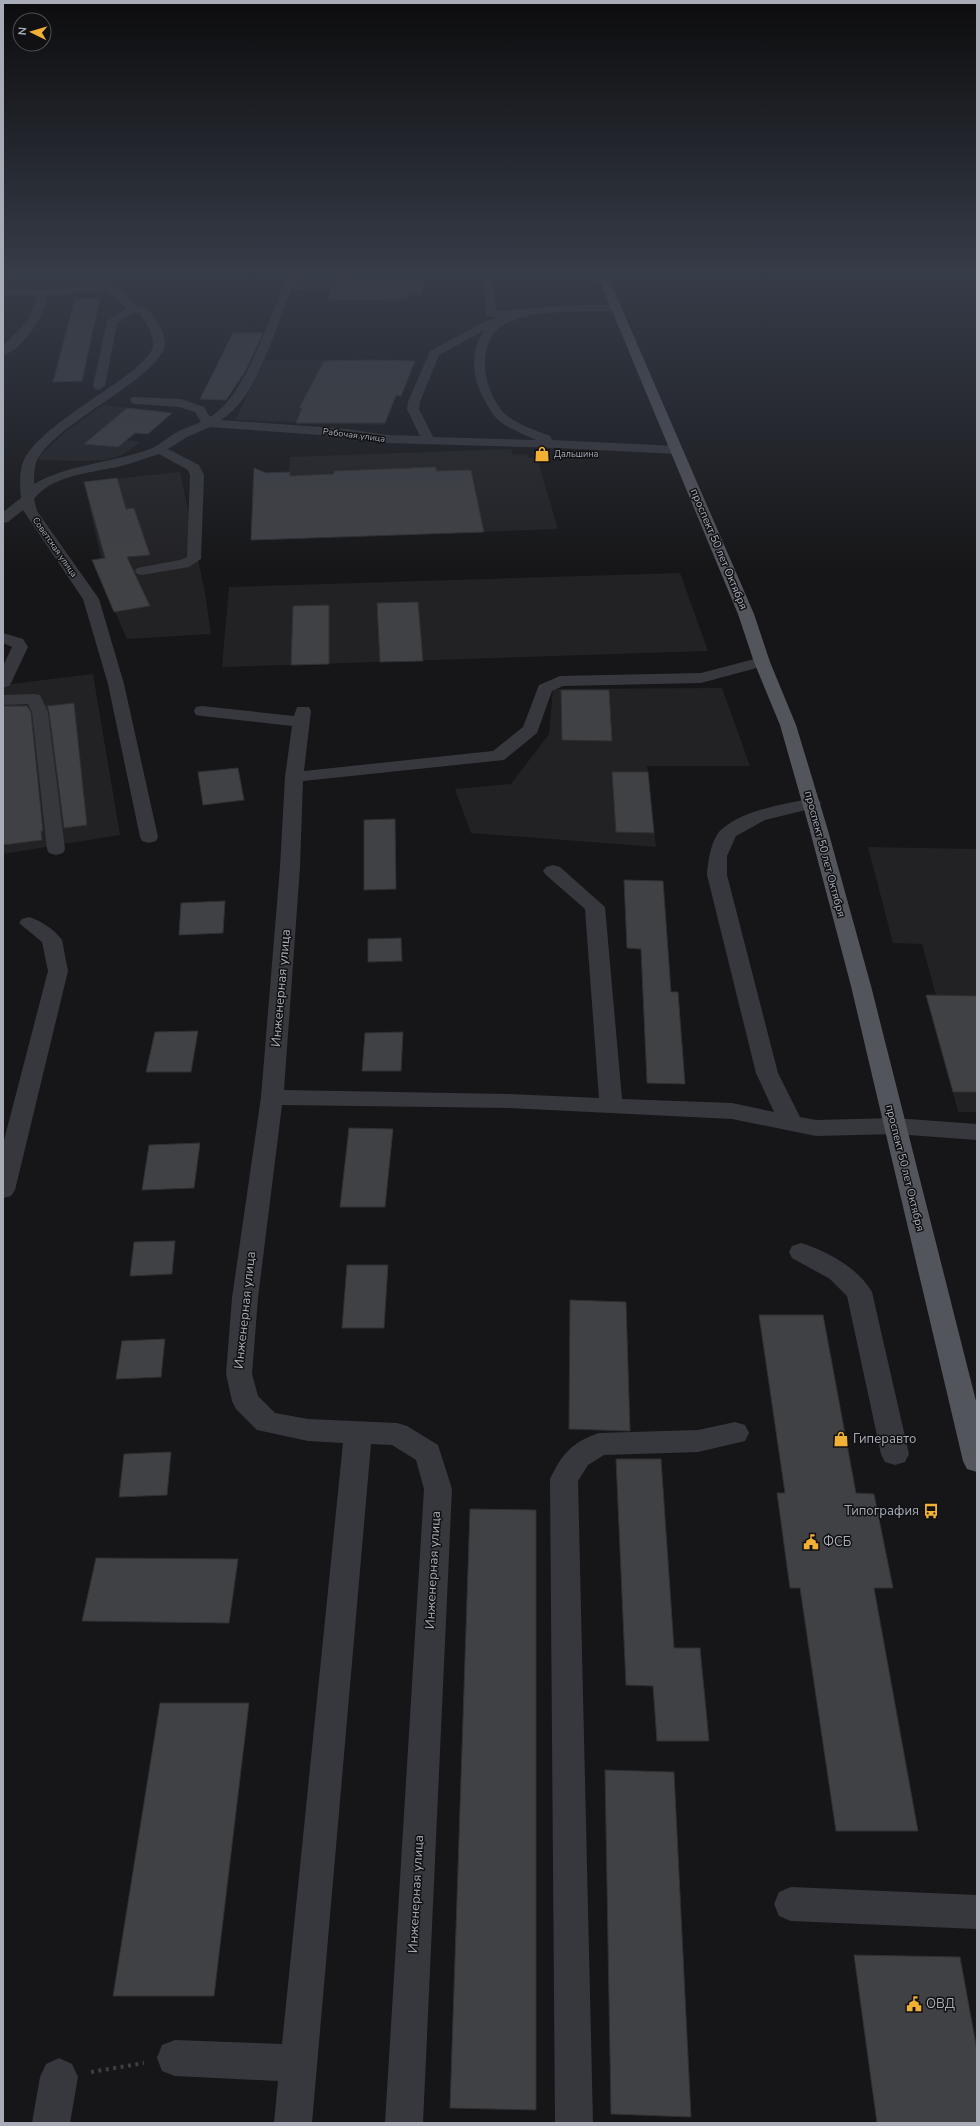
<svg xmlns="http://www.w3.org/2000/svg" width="980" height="2126" font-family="'Nunito Sans',sans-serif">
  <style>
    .built { fill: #222225 }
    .building { fill: #404145; stroke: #303034 }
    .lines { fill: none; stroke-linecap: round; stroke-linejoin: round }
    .path { stroke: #3d3f44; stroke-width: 4; stroke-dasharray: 3 4.5; stroke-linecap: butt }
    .minor { fill: #37383d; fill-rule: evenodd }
    .major { fill: #53555c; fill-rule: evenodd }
    .labels { text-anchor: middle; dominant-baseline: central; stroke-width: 3; stroke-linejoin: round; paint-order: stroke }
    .far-street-label { font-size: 9px; fill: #a8adb8; stroke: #111113 }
    .far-poi-label { font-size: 9px; fill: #a8adb8; stroke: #111113; text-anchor: start }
    .street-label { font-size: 11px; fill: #a8adb8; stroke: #111113 }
    .near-street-label { font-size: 13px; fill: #a8adb8; stroke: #111113 }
    .near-poi-label { font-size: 13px; fill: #a8adb8; stroke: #111113; text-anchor: start }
  </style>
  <rect width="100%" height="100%" fill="#161618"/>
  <!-- built -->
  <path class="built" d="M265,360H372L415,361L401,396H396L384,425L235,420Z
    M103,405L172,413L148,434L135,433L127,440L141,442L120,456L104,460L82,461L38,460L41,455L65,432Z
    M511,449L513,455L527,454L528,458H537L558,529L251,540L253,473L289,472L290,457Z
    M180,472L205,593L211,634L127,639L92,560L101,558L84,482Z
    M680,573L708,651L222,667L229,587Z
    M93,674L120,835L3,854V685Z
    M722,688L750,766H647L656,847L471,833L455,789L511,784L549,734L553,689Z
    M868,847L977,849V996L936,995L922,944L893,943Z
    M953,1092H977V1112H958Z"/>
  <!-- building -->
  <path class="building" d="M346,272H423L422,295H407V299L329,300L331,288L345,279L344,273Z
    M100,298L82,381L53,382L75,299Z
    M233,333H263L246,370L226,400L200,399Z
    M372,360L415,361L401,396L396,395L385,423H296L302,408H299L324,361Z
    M127,408L172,413L148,434L135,433L118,447L84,444Z
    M436,467V471L471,470L484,532L251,540L254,468L266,473L290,472V476L334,474V471Z
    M117,478L126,509L134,508L150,555L127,557L150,606L114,612L92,560L105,558L84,482Z
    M418,602L423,661L380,662L377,603Z
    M329,605V664L291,665L293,606Z
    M561,690H609L612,741L562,740Z
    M74,703L87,825L64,828L49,712L47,706Z
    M3,706H27L31,712L43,831H41L42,840L3,845Z
    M238,768L244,800L203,805L198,772Z
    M612,772H648L654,833L616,832Z
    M395,819L396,889L364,890V820Z
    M624,880L663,881L671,992H678L685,1084L647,1083L641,949L627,948Z
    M225,901L223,933L179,935L181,903Z
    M401,938L402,961L368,962V939Z
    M926,995L977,996V1092H953Z
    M198,1031L191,1072H146L155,1032Z
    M403,1032L401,1071H362L365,1033Z
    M349,1128L393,1129L385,1207H340Z
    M200,1143L194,1188L142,1190L149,1145Z
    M175,1241L172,1274L130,1276L134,1242Z
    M347,1265H388L384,1328H342Z
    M570,1300L626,1302L630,1431L569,1429Z
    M759,1315H823L856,1493L874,1494L893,1588H874L918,1831H836L800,1588H790L777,1493H785Z
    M165,1339L161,1377L116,1379L122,1341Z
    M171,1452L167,1495L119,1497L124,1454Z
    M616,1459H661L674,1648H700L709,1741H657L653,1686L626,1685Z
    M470,1509L536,1510V2110L450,2108Z
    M96,1558L238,1559L229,1623L82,1621Z
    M160,1703H249L214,1996H113Z
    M605,1770L674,1772L691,2117L611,2114Z
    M854,1955L960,1957L977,2050V2123H877Z"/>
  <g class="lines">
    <!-- path -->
    <path class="path" d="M91,2072L144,2063"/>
    <!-- minor -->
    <path class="minor" d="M91,272H101L106,282L125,293L135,306L148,309C154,318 166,332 165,344C164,354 154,363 148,369C119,397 55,428 37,460C34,467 34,477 34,484C69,464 112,463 150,449C160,445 169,436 179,431C186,428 194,425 201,422L195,412L179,407L136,404L132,403L130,400L132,397L181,399L204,407L210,417C250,392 269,312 290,272H300L294,284C307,283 322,285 334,277L332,272H342L344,278C333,292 307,289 291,290C274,329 259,396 221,420L347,429L387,435L420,436L407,409L408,402L430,351L484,322L499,318L487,316L486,314L483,272H493L496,311L560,306L614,305L619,308L614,311C581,312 535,308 505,324C474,341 483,391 504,413C517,425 535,430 550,436L552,440L676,446L682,450L676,454L558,448L387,443L347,437L210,427L187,437L168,449L199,465L204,475L201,559L189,567L142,575L137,574L135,571L137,568L180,560L187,557L190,475L188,470L159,454C145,458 131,464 117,467C90,473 52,475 34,499L37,511L99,599L124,684L158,837L156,841L149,843L142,841L140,837L108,684L83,599L23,510L8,522L3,523V512L21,498C20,487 19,473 23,462C37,429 109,392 138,366C144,360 153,353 153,344C154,333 145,322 140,314L134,312L117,323L105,386L99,390L95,389L93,386L107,321L126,308L117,298L105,290L47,296C45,315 22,351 3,355V346L29,319L37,296L3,295V289L55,290L98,285ZM485,330C469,352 472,376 484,399C488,407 492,414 498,420C509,429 523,434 536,440L433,437L419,409L420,402L439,355Z
      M3,633L23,639L28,647L11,683L9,686L3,688V666L12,647L3,643Z
      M762,657L768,659L770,662L768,665L701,683L563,686L552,691L537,733L504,760L303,781L300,867L284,1090L509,1094L599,1098L585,909L546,875L543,871L546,867L553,865L560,867L605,907L622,1099L732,1103L774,1112L756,1073L707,875C708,862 711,838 722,829C746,809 782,805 812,798L818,799L821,803L818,807L765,820L736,836L727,856V875L778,1073L800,1117L816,1120L895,1118L977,1124V1140L895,1134L816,1136L732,1119L509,1108L282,1105L258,1298L252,1374L258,1396L275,1413L308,1419L397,1423L407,1426L438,1445L452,1489L423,2123H385L424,1489L416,1460L392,1445L371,1444L312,2123H274L278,2081L175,2076L162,2071L157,2058L162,2045L175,2040L282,2044L343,1443L308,1441L257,1430L236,1409L232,1401L226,1374L232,1298L261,1097L280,867L285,777L292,726L202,716L196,715L194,711L196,707L202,706L294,716L297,707H309L311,711L304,771L493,751L523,727L539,685L560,676L701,673Z
      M34,694L40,695L48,712L65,849L63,853L56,855L49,853L47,849L32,712L28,704L3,705V695Z
      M29,917C40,920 55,930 62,940L68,971L15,1190L11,1196L3,1198V1144L48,971L42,942L19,923L22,919Z
      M801,1243C827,1251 858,1268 872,1292L909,1454L905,1462L895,1465L885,1462L881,1454L847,1296L830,1279L792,1258L789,1252L792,1246Z
      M735,1422L745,1425L749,1433L745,1441L698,1452L604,1455L588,1465L578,1481L593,2123H555L550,1479C562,1454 572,1442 599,1433L698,1430Z
      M791,1887L977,1895V1929L791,1921L779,1916L774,1904L779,1892Z
      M59,2058L72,2064L78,2077L70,2123H32L40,2077L46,2064Z"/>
    <!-- major -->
    <path class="major" d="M596,272H606L754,614L770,662L796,725L827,827L871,986L977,1405V1472L967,1469L963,1461L851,986L809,827L780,725L754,662L738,614Z"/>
  </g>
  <!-- sky -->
  <linearGradient id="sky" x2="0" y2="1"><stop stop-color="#0c0c0d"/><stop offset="0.48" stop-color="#363c48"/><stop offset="1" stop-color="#363c48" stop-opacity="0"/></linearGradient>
  <rect width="980" height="570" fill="url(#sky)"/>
  <!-- icons -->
  <defs>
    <g id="shop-bare" transform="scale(1.2)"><path d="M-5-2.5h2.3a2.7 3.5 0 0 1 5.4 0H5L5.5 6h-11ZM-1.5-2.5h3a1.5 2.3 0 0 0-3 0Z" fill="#f2b134" stroke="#111113" stroke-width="2.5" paint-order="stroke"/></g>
    <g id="bus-bare" transform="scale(1.2)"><path d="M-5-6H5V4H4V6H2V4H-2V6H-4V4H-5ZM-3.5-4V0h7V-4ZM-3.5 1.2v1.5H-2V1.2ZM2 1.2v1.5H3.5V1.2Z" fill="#f2b134" stroke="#111113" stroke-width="2.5" paint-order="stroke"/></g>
    <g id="civic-bare" transform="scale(1.2)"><path d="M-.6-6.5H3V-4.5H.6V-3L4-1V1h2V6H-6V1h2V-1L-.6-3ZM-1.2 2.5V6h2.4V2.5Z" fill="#f2b134" stroke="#111113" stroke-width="2.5" paint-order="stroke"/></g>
  </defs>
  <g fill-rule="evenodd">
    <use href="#shop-bare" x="542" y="454"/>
    <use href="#shop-bare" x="841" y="1439"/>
    <use href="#bus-bare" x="931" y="1511"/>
    <use href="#civic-bare" x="811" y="1542"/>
    <use href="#civic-bare" x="914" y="2004"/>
  </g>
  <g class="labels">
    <!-- far-street labels -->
    <g class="far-street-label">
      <text transform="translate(354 435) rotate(7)">Рабочая улица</text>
      <text transform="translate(55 547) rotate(55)">Советская улица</text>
    </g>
    <!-- far-poi labels -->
    <g class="far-poi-label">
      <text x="554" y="454">Дальшина</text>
    </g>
    <!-- street labels -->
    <g class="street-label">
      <text transform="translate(719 549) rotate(67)">проспект 50 лет Октября</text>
      <text transform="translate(825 854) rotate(75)">проспект 50 лет Октября</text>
      <text transform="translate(905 1168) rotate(76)">проспект 50 лет Октября</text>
    </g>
    <!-- near-street labels -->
    <g class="near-street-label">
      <text transform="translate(281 988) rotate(-85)">Инженерная улица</text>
      <text transform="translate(245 1310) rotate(-84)">Инженерная улица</text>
      <text transform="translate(433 1570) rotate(-87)">Инженерная улица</text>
      <text transform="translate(416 1894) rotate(-87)">Инженерная улица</text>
    </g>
    <!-- near-poi labels -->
    <g class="near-poi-label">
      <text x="853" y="1439">Гиперавто</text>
      <text x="919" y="1511" text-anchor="end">Типография</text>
      <text x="823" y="1542">ФСБ</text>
      <text x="926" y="2004">ОВД</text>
    </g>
  </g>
  <!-- border -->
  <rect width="980" height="2126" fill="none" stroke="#a8adb8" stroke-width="8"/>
  <!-- north arrow -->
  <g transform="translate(32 32) rotate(275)"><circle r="19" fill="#111113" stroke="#4d4f55"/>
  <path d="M0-3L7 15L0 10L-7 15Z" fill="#f2b134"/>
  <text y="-6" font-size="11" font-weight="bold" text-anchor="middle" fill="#a8adb8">N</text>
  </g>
</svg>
